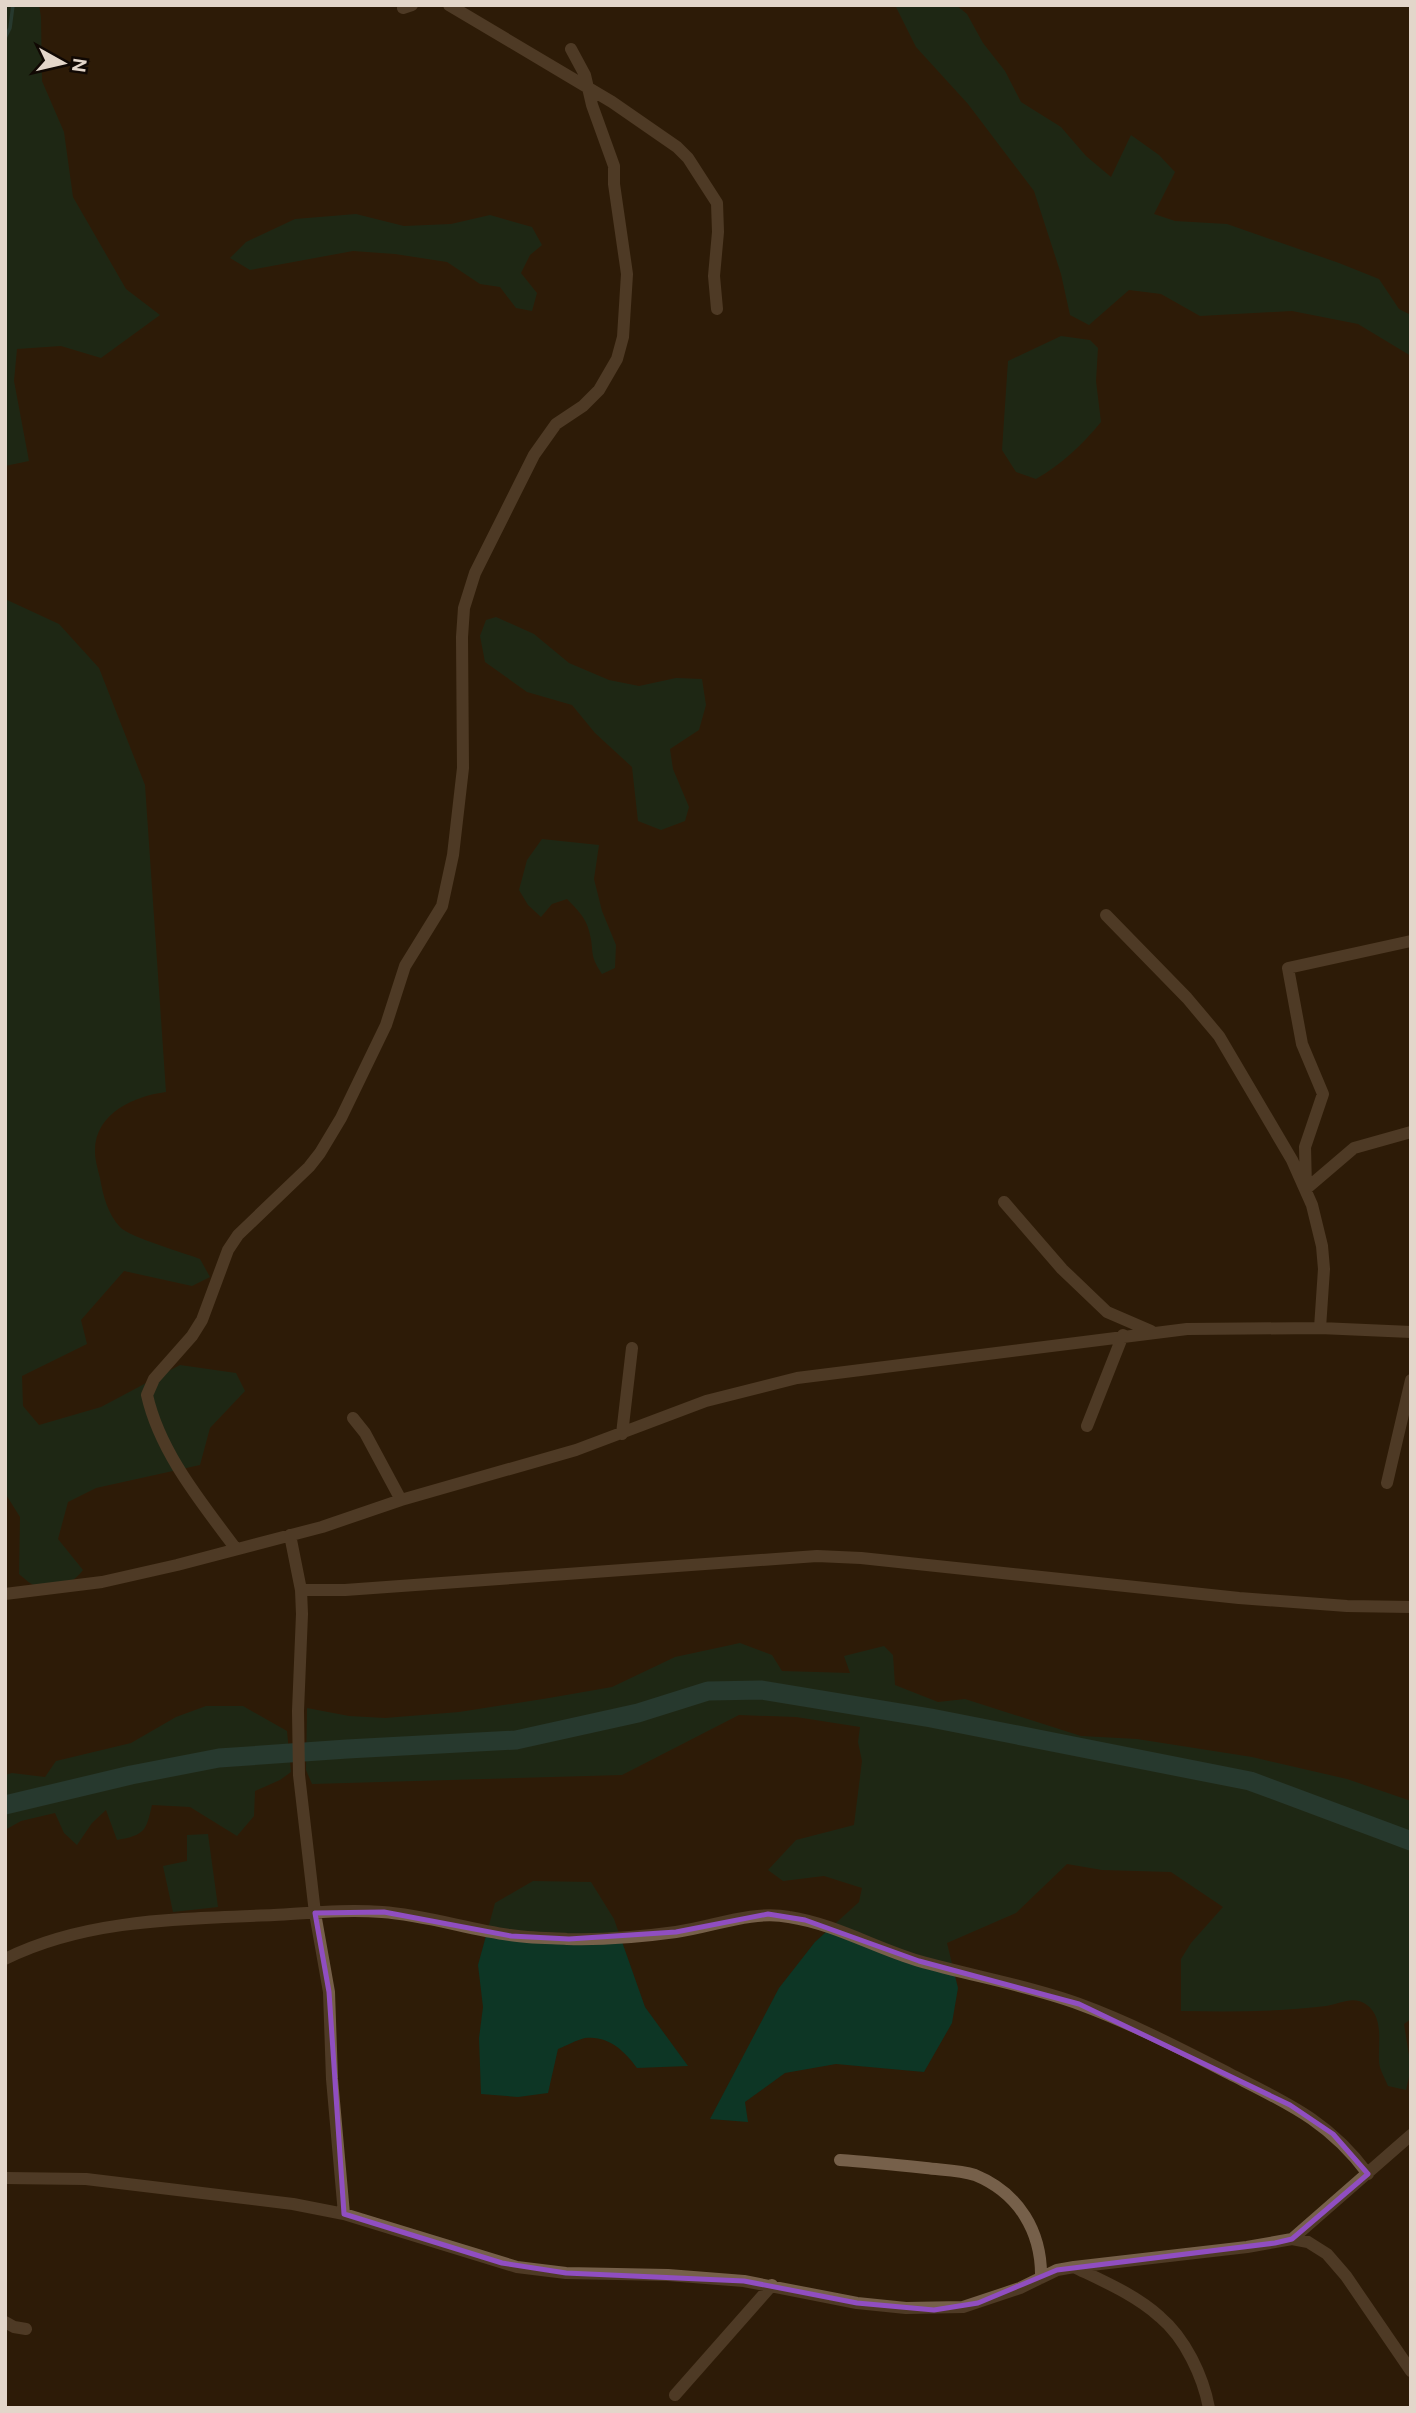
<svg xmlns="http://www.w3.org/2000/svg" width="1416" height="2413" font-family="'DM Sans',sans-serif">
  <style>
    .green { fill: #0d3625 }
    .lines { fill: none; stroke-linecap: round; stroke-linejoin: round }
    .stream { stroke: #215d5d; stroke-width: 3.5 }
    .river { stroke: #215d5d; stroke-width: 19 }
    .street { stroke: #76604a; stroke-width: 12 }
    .marked { fill: none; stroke: #904ec1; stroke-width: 5; stroke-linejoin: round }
  </style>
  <rect width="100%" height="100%" fill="#2e1c07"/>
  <!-- green -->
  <path class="green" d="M5,5H39L41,17L42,81L64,132L73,197L126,289L160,315L101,358L61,346L17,349L14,381L29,461L5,466Z
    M895,5H956L967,14L983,43L1005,71L1021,102L1061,127L1086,156L1111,177L1131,135L1159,155L1175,172L1154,214L1175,221L1227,224L1339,263L1379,279L1399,309L1411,315V356L1358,324L1292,311L1200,316L1161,294L1129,290L1089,325L1070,315L1061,274L1034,191L968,104L916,47Z
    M356,214L404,226L451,224L490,215L532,227L542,245L530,255L521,273L537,293L532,311L516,308L500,287L480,284L447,262L395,254L353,251L250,270L230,258L246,242L295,219Z
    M1061,336L1090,340L1098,348L1096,381L1101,422C1082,445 1062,464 1036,479L1016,472L1002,450L1008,361Z
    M5,599L59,624L99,668L145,785L166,1092C135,1096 94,1113 95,1152C95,1160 98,1170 100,1178C103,1196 108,1214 120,1227C129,1237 185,1253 200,1259L210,1277L192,1286L124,1271L81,1320L87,1344L22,1376L23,1406L39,1425L101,1407L180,1365L236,1373L245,1391L210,1428L200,1465L96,1488L68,1502L58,1539L83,1570C74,1583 54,1592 38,1587C31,1585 25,1579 19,1574L20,1517L5,1493Z
    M496,617L534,634L569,663L609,680L639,686L676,678L702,679L706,705L699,730L670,749L673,769L689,807L685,821L661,830L638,821L632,767L595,733L572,705L527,692L485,662L480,636L486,620Z
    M542,839L599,845L594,879L602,911L616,945L615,968L602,974C588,953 595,952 589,931C586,918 576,908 567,899L552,904L541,917L528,905L519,890L527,860Z
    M740,1643L772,1655L782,1671L850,1673L844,1656L884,1646L893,1655L895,1685L938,1702L965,1699L1081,1736L1137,1739L1252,1757L1347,1779L1411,1801V2019L1404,2024L1411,2068L1406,2090L1388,2086C1385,2078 1379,2069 1379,2061C1378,2043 1384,2018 1367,2005C1353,1995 1341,2004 1326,2006C1278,2012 1229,2012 1181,2011V1959L1191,1943L1223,1907L1171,1872L1102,1870L1067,1864L1016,1913L947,1943L958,1988L952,2023L924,2072L836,2064L785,2073L745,2102L748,2122L710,2119L779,1988L815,1942L859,1902L862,1888L824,1876L783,1881L768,1870L796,1840L854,1825L862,1761L858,1742L860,1727L796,1717L739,1715L622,1775L312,1784L306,1770L307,1708L349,1716L385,1718L459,1712L549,1698L612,1687L675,1657Z
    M206,1706H243L287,1731L291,1772L280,1780L255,1791L254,1816L237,1836L190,1807L152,1805C146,1831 145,1835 117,1840L106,1810L92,1823L77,1845L64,1833L55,1813L21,1821L5,1830V1775L12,1773L45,1777L56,1761L131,1743L176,1717Z
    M208,1834L218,1907L173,1912L163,1866L187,1861V1835Z
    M533,1881L591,1882L614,1919L645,2007L688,2066L637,2068C625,2051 608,2035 585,2038C576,2040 566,2046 558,2049L548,2093L518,2097L481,2094L479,2038L483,2007L478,1965L495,1903Z"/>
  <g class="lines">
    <!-- stream -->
    <path class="stream" d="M5,38L10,28L13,5"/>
    <!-- river -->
    <path class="river" d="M5,1805L131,1775L219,1758L347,1749L516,1740L638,1713L708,1691L762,1690L931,1718L1250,1781L1411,1841"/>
    <!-- street -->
    <path class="street" d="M449,5L612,102L677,147L688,158L717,203L718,232L714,276L717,309
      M403,8L412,5
      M1106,915L1187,998L1219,1036L1292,1160L1312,1205L1322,1246L1324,1269L1320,1328
      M1411,941L1288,968L1302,1044L1323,1094L1305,1147L1306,1189L1354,1148L1411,1132
      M1004,1202L1062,1269L1107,1312L1151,1331
      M353,1418L365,1433L401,1500
      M1087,1426L1123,1335
      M622,1434L632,1348
      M1387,1483L1411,1380
      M290,1535L301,1590L302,1614L298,1711L299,1775L315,1913L329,1992L332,2079L344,2214
      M236,1549C202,1503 160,1453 147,1395L154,1379L192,1336L202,1320L228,1250L238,1235L309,1167L320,1153L341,1118L386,1025L405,966L442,906L453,855L463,768L462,637L464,608L475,573L534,455L556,424L583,406L599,390L617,359L623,337L627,274L614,184V166L592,105L585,75L571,49
      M301,1590H345L817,1556L861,1558L1239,1598L1347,1606L1411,1607
      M5,1594L102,1582L177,1565L322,1527L401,1500L576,1450L706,1401L797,1378L1187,1329L1320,1328L1411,1332
      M5,1959C87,1918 184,1919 274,1915C310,1913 346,1909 382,1912C425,1915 467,1929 510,1935C528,1938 549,1938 567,1939C603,1940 640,1937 676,1932C713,1927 751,1910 789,1917C835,1924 875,1948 919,1961C972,1976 1027,1985 1079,2004C1131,2023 1181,2049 1230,2074C1287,2103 1329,2121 1368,2174
      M840,2160C868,2162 897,2165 926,2168C942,2170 960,2170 975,2175C1019,2193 1042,2232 1041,2278
      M5,2178L86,2179L293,2204L344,2214L517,2267L566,2273L668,2275L744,2281L857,2303L906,2308L963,2307L1020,2288L1057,2270L1074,2267L1247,2247L1292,2239L1308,2242L1327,2254L1346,2276L1411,2371
      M1292,2239L1411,2135
      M1074,2267C1103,2281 1136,2295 1160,2317C1185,2338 1203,2376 1209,2408
      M5,2322L14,2327L26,2329
      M675,2395L772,2285"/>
  </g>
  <!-- marked area -->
  <path d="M0 0H1416V2413H0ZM384,1912L511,1936L569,1939L676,1932L768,1914L805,1920L919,1961L1079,2004L1290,2105L1333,2134L1368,2174L1292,2239L1275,2243L1057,2270L978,2303L934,2310L857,2303L744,2281L566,2273L502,2263L344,2214L329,1992L315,1913Z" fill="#2e1c07" fill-opacity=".55" fill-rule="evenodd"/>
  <path class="marked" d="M384,1912L511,1936L569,1939L676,1932L768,1914L805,1920L919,1961L1079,2004L1290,2105L1333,2134L1368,2174L1292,2239L1275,2243L1057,2270L978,2303L934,2310L857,2303L744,2281L566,2273L502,2263L344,2214L329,1992L315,1913Z"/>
  <!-- border -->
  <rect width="1416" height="2413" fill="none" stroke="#e3d6ca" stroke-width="14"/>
  <!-- north arrow -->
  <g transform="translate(63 63) rotate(98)" stroke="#100803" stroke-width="5" paint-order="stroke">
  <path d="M0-5L12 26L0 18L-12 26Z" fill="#e3d6ca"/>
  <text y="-10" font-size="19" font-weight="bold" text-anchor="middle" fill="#e3d6ca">N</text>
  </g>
</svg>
